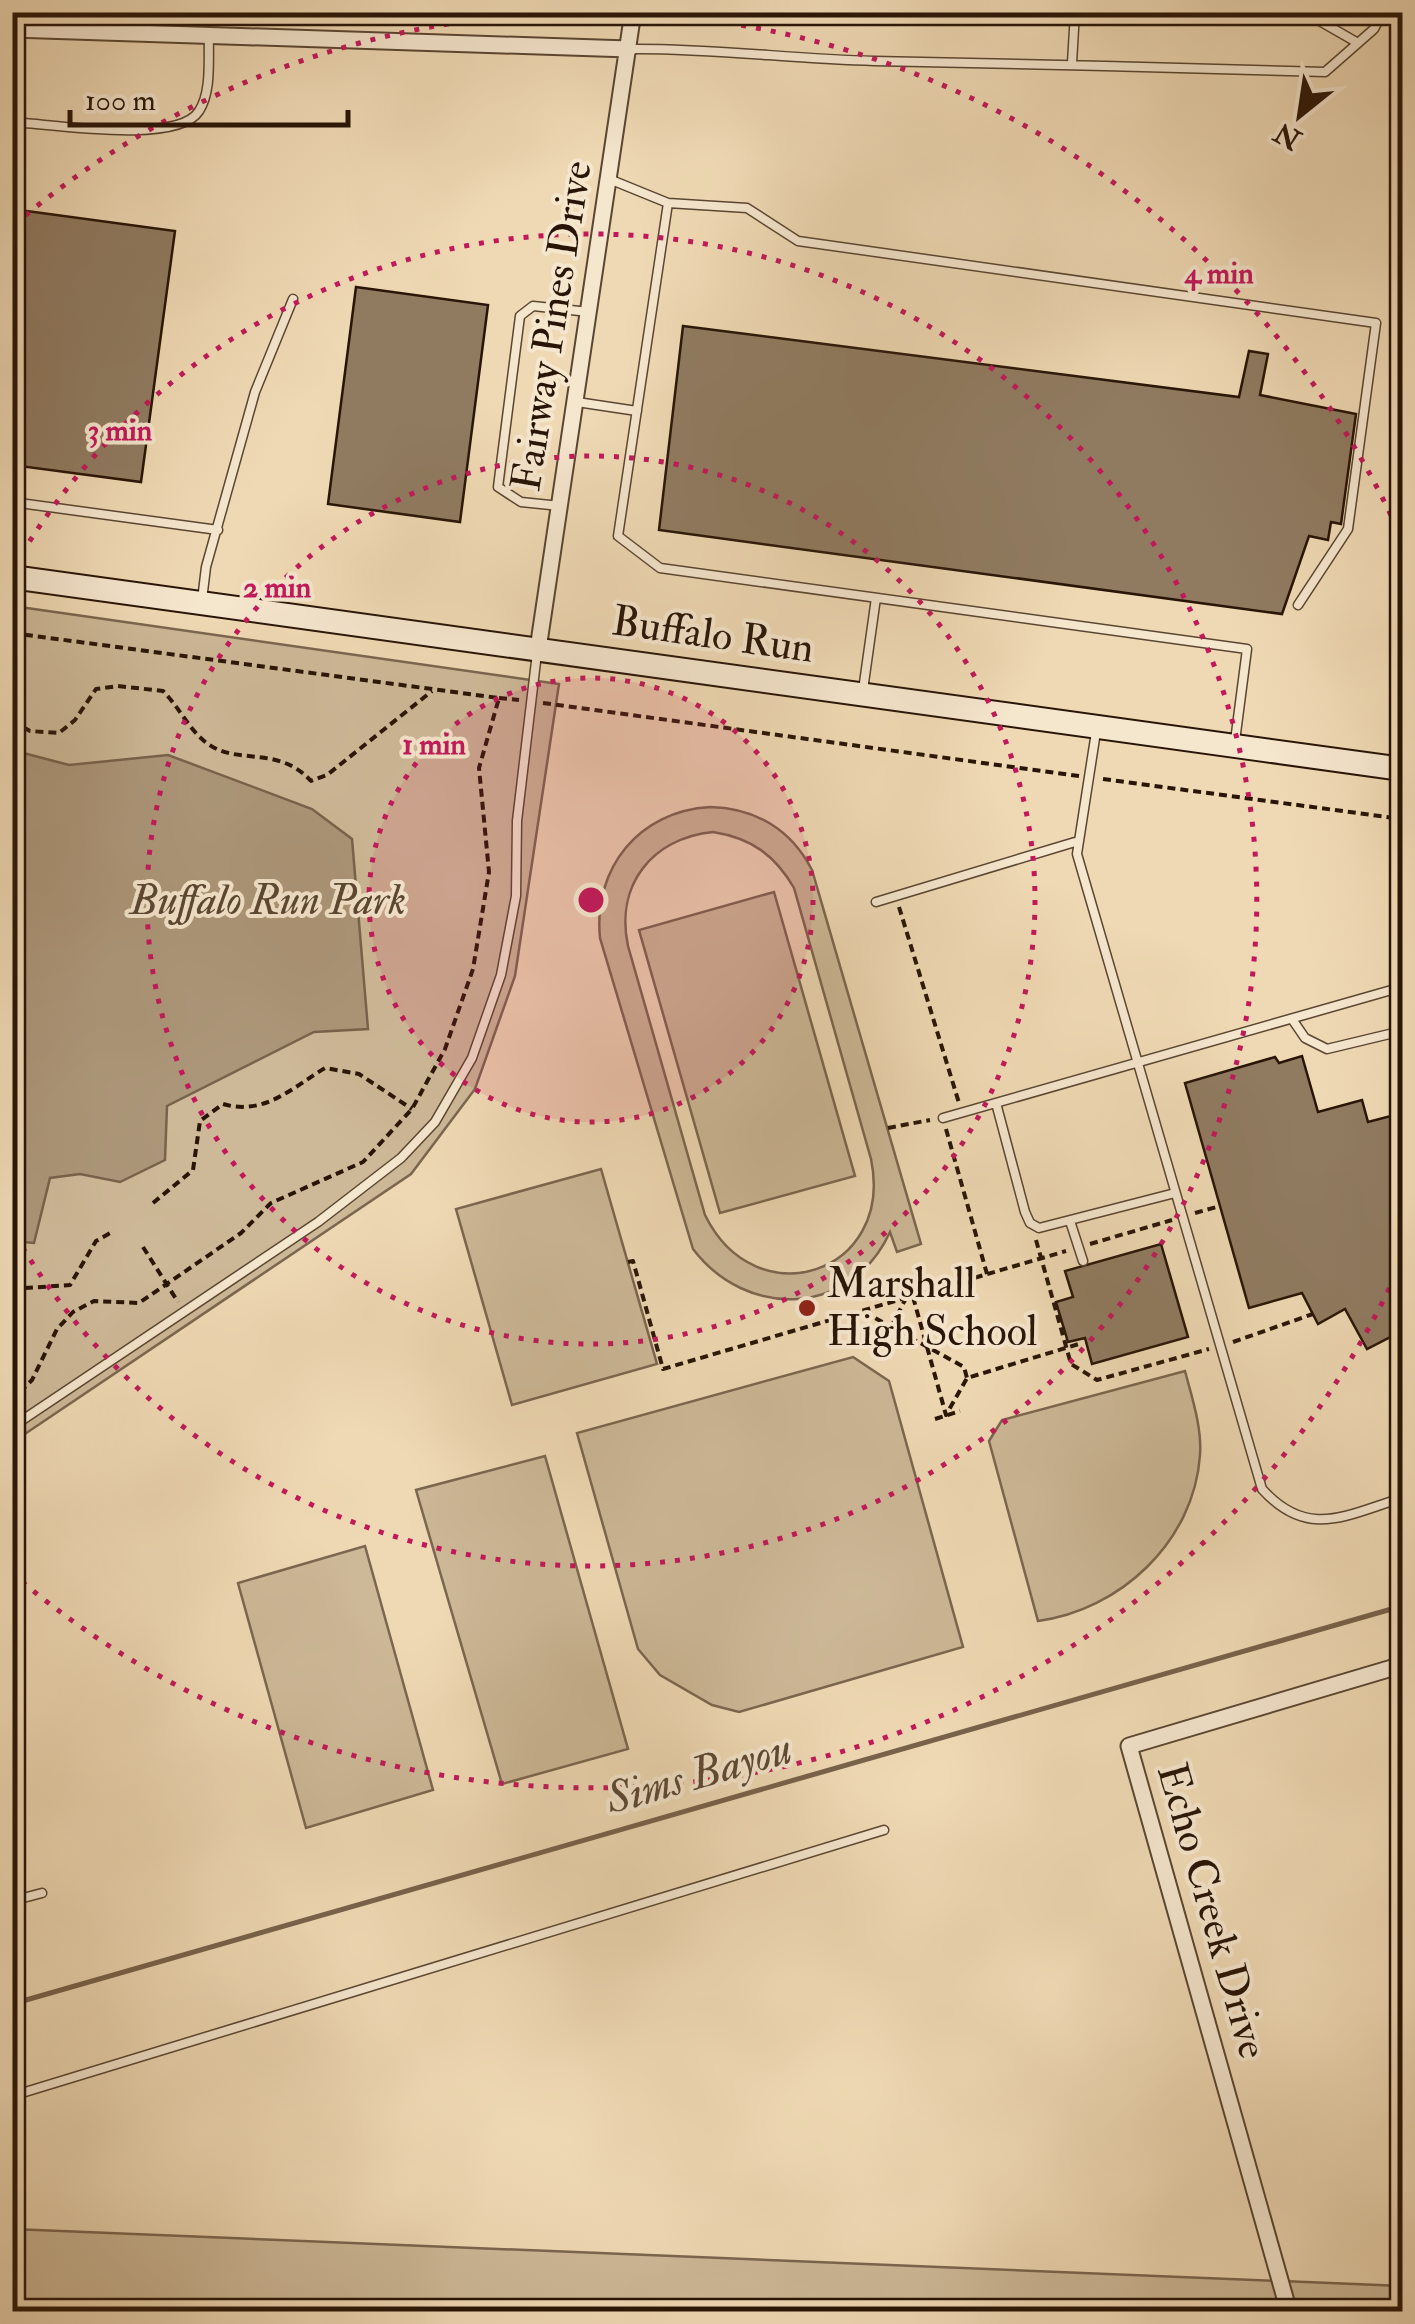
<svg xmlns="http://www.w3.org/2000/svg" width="1415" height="2324" font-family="'IM FELL Double Pica',serif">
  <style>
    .green { fill: #cdb897; stroke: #7b664f; stroke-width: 2.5; fill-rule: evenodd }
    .water { fill: #ac9679; stroke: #78624b; stroke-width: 2.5 }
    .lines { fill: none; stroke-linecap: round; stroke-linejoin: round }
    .stream { stroke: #78624b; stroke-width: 5 }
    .building { fill: #907b61; stroke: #291507; stroke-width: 2.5 }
    .lane-casing { stroke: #5a4632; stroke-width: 11 }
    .street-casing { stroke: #5a4632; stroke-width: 19 }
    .secondary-casing { stroke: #291507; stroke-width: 26 }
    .path { stroke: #291507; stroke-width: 4; stroke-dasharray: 8 5; stroke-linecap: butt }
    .lane { stroke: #f5e6ce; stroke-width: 8 }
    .street { stroke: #f5e6ce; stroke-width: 15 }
    .secondary { stroke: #f5e6ce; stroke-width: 22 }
    .ring { fill: none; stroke: #c2185b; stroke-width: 5; stroke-dasharray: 5 10 }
    .poi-dot { fill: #8f2418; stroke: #f5e6ce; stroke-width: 4 }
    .labels { text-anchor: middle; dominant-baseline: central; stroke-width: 8; stroke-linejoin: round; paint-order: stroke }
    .street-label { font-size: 42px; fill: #291507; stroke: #f5e6ce }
    .park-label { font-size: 42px; font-style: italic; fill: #5a4632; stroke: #f5e6ce }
    .poi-label { font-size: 42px; fill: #291507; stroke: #f5e6ce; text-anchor: start }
    .water-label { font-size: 45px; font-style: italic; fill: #5d4935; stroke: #f5e6ce }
    .centre { fill: #c2185b; stroke: #f5e6ce; stroke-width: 5 }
    .ring-label { font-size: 30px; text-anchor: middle; font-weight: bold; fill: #c2185b; stroke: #f5e6ce; stroke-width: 8; stroke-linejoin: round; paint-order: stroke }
  </style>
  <rect width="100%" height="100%" fill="#efd9b4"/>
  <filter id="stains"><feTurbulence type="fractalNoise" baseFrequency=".002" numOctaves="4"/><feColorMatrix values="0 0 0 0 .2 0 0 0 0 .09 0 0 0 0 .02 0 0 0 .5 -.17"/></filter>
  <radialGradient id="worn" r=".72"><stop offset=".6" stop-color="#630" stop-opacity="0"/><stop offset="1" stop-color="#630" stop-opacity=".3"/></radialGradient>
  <!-- green -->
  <path class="green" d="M13,606L559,684L515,976L475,1089L411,1174L13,1442Z
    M710,807C755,808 791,829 812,870L921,1244L897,1252L890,1232C851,1317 747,1320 693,1249L600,938C593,868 639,811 710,807ZM713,832C751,838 775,855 794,888L871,1159C895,1274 756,1319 705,1215L628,946C615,885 652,838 713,832Z
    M774,892L855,1176L720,1213L639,930Z
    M601,1169L657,1364L512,1405L456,1209Z
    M853,1357L889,1381L963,1647L739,1712L712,1705L660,1675L638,1649L577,1433Z
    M1185,1371C1192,1398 1202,1427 1200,1455C1194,1542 1120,1610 1038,1621L989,1441L1002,1420Z
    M545,1456L628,1749L502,1784L416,1490Z
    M365,1546L433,1790L306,1828L238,1583Z
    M12,2229L1402,2286V2311H13Z"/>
  <!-- water -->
  <path class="water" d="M12,750L69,765L168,755L312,809L352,839L368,1029L314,1032L167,1106L165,1160L120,1182L80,1174L50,1178L34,1243L12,1241Z"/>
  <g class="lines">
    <!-- stream -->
    <path class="stream" d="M12,2004L1402,1606"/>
  </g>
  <!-- building -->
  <path class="building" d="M12,209L175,231L141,482L12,465Z
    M356,287L488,305L460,522L328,504Z
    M683,326L1239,397L1249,351L1268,354L1260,395L1356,414L1341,524L1331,522L1328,540L1309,536L1282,614L659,530Z
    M1302,1056L1318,1112L1362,1100L1368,1122L1402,1113V1331L1367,1349L1345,1309L1318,1324L1302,1293L1249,1308L1185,1083L1275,1057L1279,1063Z
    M1161,1244L1188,1337L1092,1364L1085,1338L1068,1342L1056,1302L1073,1297L1065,1271Z"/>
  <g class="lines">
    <!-- lane casing -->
    <g class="lane-casing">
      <path id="lane" d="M1304,12L1358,43
        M629,49C711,48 792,59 874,61C1024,64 1175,67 1325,72L1374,29L1383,12
        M1072,63L1075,12
        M12,122C51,124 178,145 199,111C212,91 208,59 209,35
        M609,179L668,203
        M577,402L637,411
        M12,502L218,530
        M560,506L521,502L498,487L520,316L533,306L589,312
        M202,600L206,567L255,392L293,299
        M863,690L876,598
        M1096,732L1077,854L1262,1489C1308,1540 1346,1515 1402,1498
        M1235,741L1247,649L660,568L618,536L668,203L747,208L798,241L1376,323L1348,529L1298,605
        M876,902L1075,842
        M1292,1019L1305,1038L1327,1049L1402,1031
        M996,1103L1025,1212L1030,1223L1039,1228L1175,1193
        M943,1118L1402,987
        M1070,1221L1083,1261
        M12,1427L318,1222L401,1158L435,1122L472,1058L501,975L516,896L517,821L537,653
        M12,1901L42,1893
        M12,2096L884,1830"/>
    </g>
    <!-- street casing -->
    <g class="street-casing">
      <path id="street" d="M12,29L629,49
        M538,649L633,12
        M1289,2312L1129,1746L1402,1665"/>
    </g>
    <!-- secondary casing -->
    <g class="secondary-casing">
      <path id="secondary" d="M12,577L1402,769"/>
    </g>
    <!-- path -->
    <path class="path" d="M12,633L499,698L479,768L489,872L473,969L445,1049L412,1109L363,1162L271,1203L241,1233L139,1303L94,1301L73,1312L57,1329L32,1380L12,1400
      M499,698L519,700
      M543,703L1079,776
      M12,721L30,731L59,733L75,720L96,689L118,686L163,691C178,706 188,727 203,740C234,768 276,743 311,781L327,775L432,691
      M1103,779L1402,819
      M899,907L959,1103
      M888,1128L930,1120
      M946,1129L987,1274
      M153,1203L193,1170L200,1121L223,1104C264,1116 292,1088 325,1068L359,1074L412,1109
      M1195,1213L1220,1206
      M1036,1240L1071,1364L1097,1380L1209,1349
      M1090,1244L1172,1220
      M143,1247L178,1302
      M628,1262L633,1261L663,1369L1066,1251
      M12,1289L70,1285L96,1241L114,1231
      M913,1297L946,1415L967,1378L1082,1343
      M864,1312L964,1367L967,1378
      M891,1327L905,1300
      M1233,1342L1313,1314
      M935,1419L960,1411"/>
    <!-- lane -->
    <use href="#lane" class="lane"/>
    <!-- street -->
    <use href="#street" class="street"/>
    <!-- secondary -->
    <use href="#secondary" class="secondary"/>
  </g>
  <!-- distance rings -->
  <circle cx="591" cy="900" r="222" fill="#c2185b" fill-opacity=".12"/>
  <g class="ring">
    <circle cx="591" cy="900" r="222"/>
    <circle cx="591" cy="900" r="444"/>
    <path d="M14 567A666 666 0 1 1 14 1233"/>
    <path d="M1402 1261A888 888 0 0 1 14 1575M14 225A888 888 0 0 1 560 13M622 13A888 888 0 0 1 1402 539"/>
  </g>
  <!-- markers -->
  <circle class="poi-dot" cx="807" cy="1308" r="10"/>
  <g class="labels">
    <!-- street labels -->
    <g class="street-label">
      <text transform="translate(552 326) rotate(-81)">Fairway Pines Drive</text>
      <text transform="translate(713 635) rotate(8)">Buffalo Run</text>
      <text transform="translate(1212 1911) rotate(74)">Echo Creek Drive</text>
    </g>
    <!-- park labels -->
    <g class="park-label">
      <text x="268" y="901">Buffalo Run Park</text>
    </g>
    <!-- poi labels -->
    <g class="poi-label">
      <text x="827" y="1284">Marshall<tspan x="827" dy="48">High School</tspan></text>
    </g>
    <!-- water labels -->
    <g class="water-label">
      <text transform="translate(699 1774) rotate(-16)">Sims Bayou</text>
    </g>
  </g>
  <circle cx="591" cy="900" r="15" class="centre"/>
  <g class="ring-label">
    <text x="1219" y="283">4 min</text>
    <text x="120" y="440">3 min</text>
    <text x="277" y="597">2 min</text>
    <text x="434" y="754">1 min</text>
  </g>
  <!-- margin -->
  <rect width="1415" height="2324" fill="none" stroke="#efd9b4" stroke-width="50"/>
  <rect x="15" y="15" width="1385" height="2294" fill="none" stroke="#291507" stroke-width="5"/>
  <rect x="25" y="25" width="1365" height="2274" fill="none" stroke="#291507" stroke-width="2.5"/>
  <!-- north arrow -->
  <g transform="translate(1300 115) rotate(210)" stroke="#f5e6ce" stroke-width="8" paint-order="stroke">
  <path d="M0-8L18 38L0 25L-18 38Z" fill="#291507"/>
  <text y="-15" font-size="28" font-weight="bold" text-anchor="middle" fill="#291507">N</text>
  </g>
  <!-- scale -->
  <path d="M70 110v15h278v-15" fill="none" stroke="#291507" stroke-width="5"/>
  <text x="85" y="110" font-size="30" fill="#291507" stroke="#f5e6ce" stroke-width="8" paint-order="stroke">100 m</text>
  <rect width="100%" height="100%" filter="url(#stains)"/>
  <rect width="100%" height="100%" fill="url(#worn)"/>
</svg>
